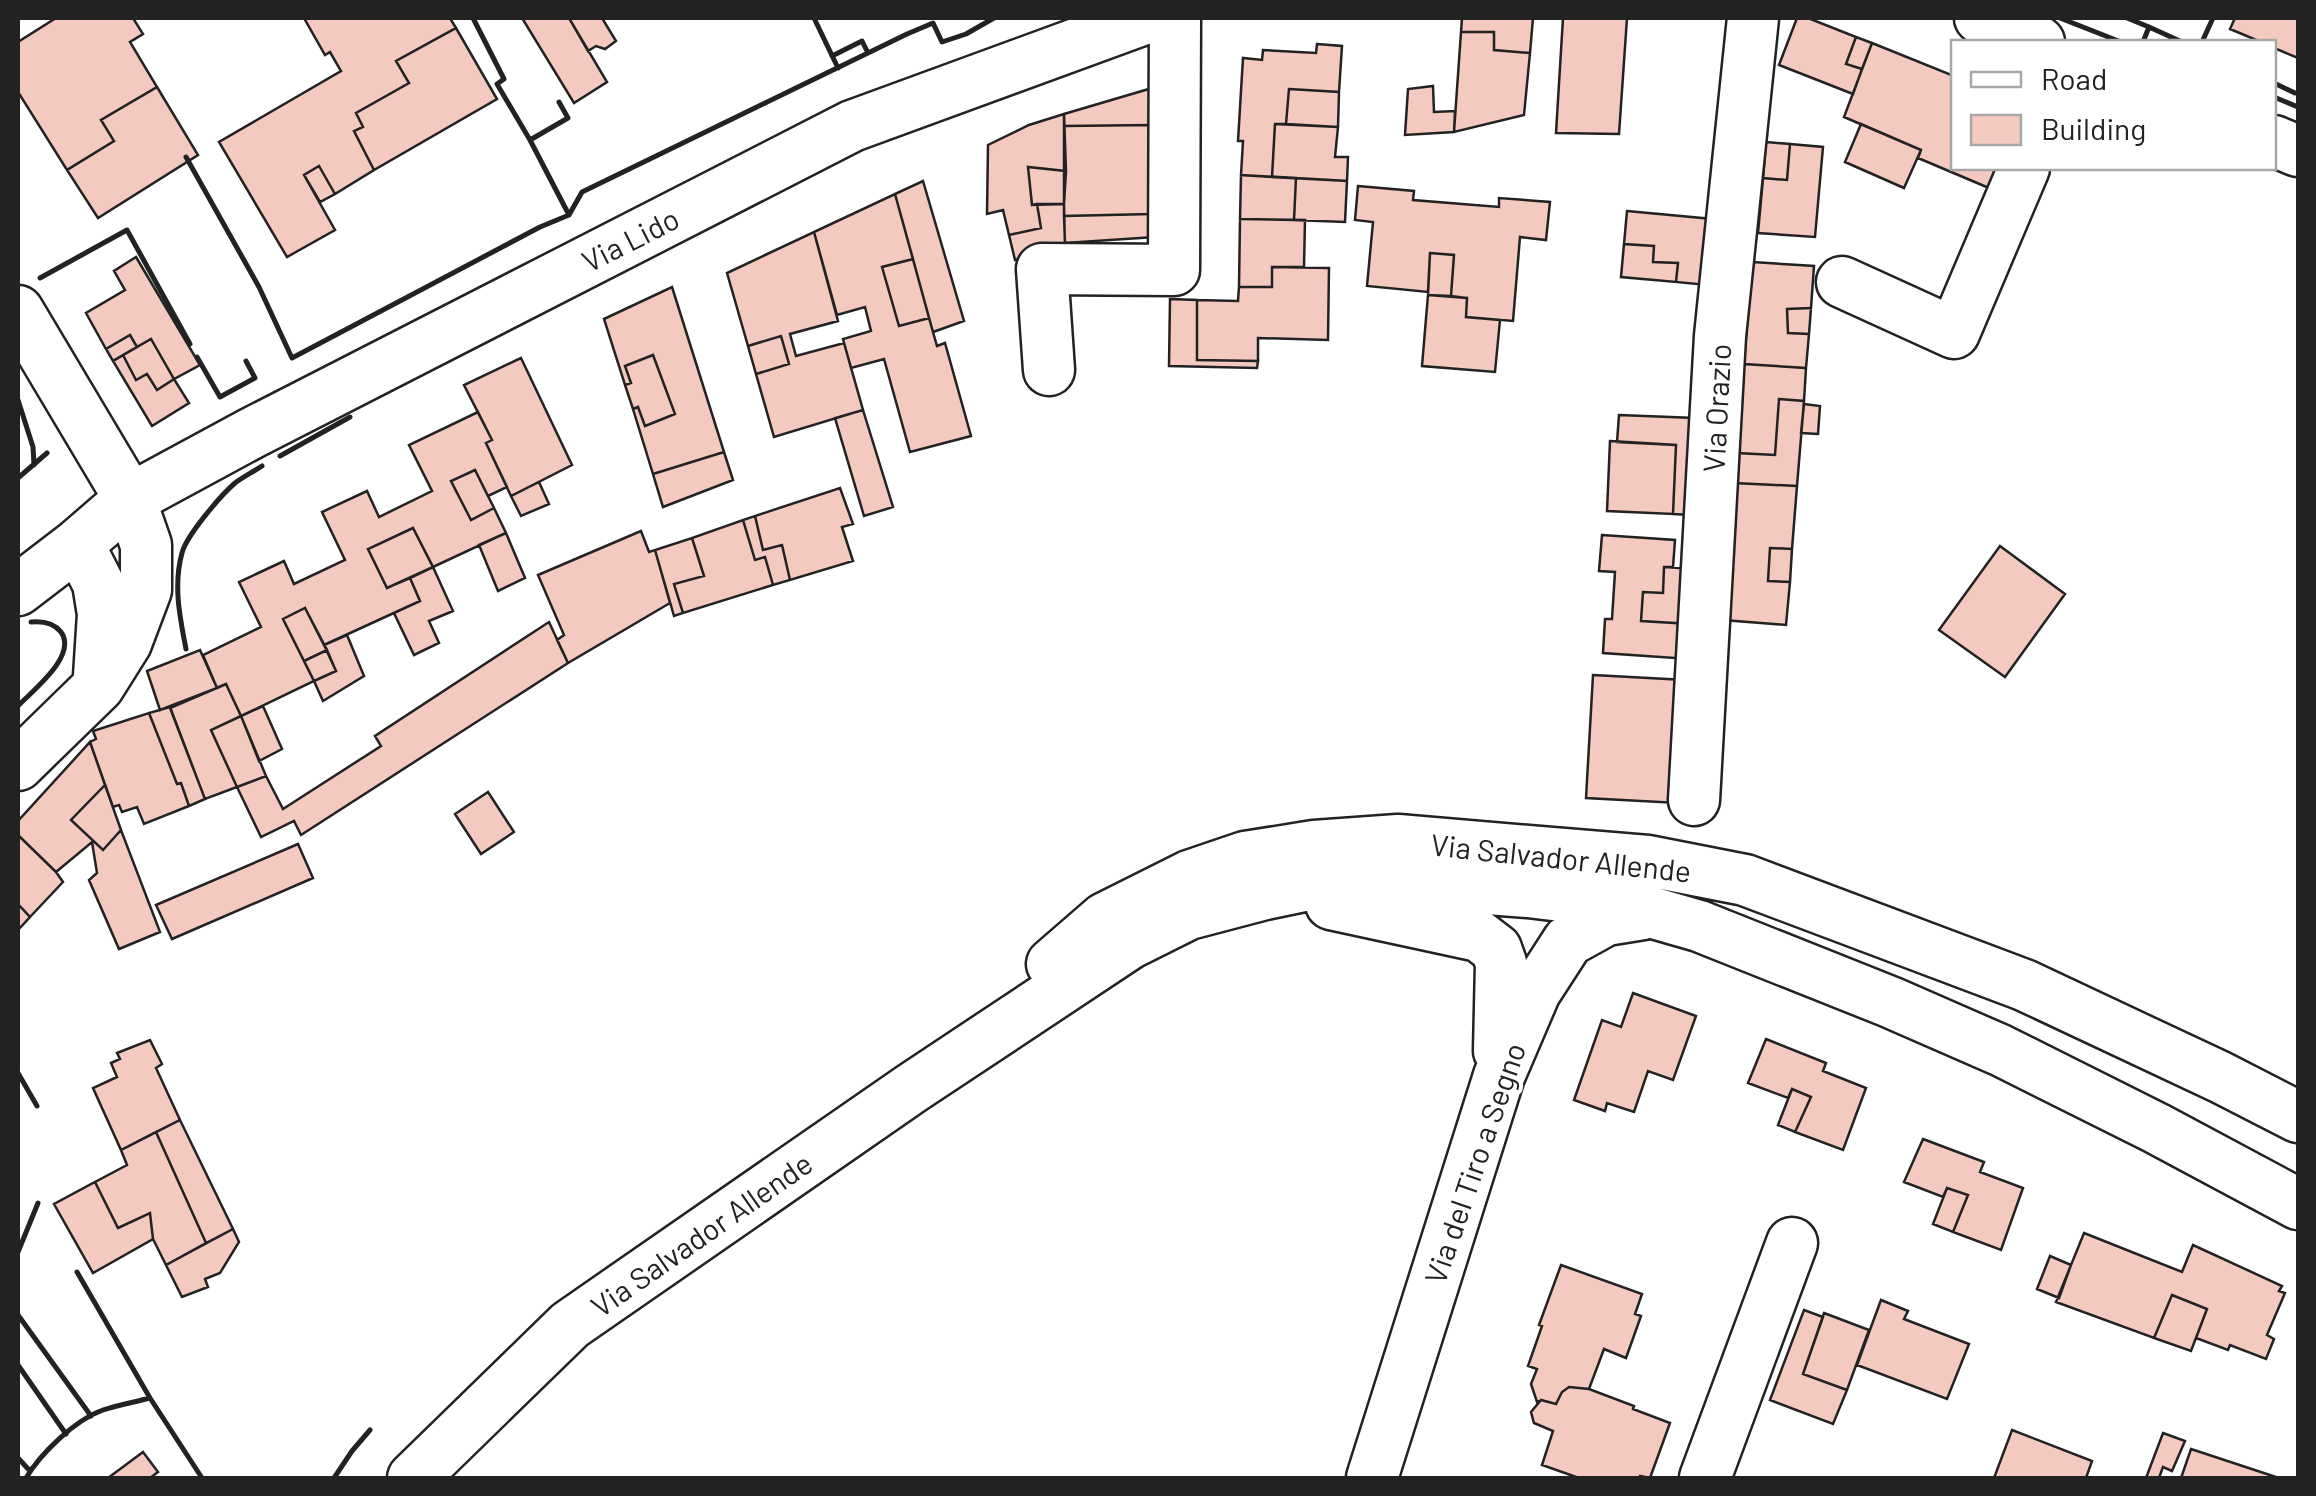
<svg xmlns="http://www.w3.org/2000/svg" width="2316" height="1496" font-family="Barlow,sans-serif">
  <style>
    .building { fill: #f3c9c0; stroke: #222; stroke-width: 2.5 }
    .lines { fill: none; stroke-linecap: round; stroke-linejoin: round }
    .minor-casing { stroke: #222; stroke-width: 55 }
    .minor { stroke: #fff; stroke-width: 50 }
    .wall { stroke: #222; stroke-width: 5 }
    .labels { text-anchor: middle; dominant-baseline: central; stroke-width: 8; stroke-linejoin: round; paint-order: stroke }
    .street-label { font-size: 30px; fill: #222; stroke: #fff }
  </style>
  <rect width="100%" height="100%" fill="#fff"/>
  <!-- building -->
  <path class="building" d="M56,18H133L143,34L130,42L157,87L101,120L114,141L67,170L18,92V42Z
    M304,18H450L456,28L396,61L409,83L356,113L363,127L354,131L374,170L335,194L319,166L304,175L335,230L287,257L219,142L341,71L330,52L325,55Z
    M522,18H569L607,82L574,103Z
    M569,18H602L616,41L605,49L596,46L588,51Z
    M1462,18H1533L1530,53L1494,50V32H1461Z
    M1563,18H1627L1619,134L1556,133Z
    M1797,18H1808L1856,37L1846,64L1862,69L1853,94L1779,65Z
    M2235,18H2298V58L2274,48V42H2261L2230,29Z
    M456,28L497,99L374,170L354,131L363,127L356,113L409,83L396,61Z
    M1461,32H1494V50L1530,53L1524,115L1454,132Z
    M1856,37L1872,43L1862,69L1846,64Z
    M1872,43L1954,76V168H1998L1989,188L1918,158L1921,150L1844,117Z
    M1317,44L1342,46L1339,92L1289,89L1286,124H1275L1272,177L1241,175L1243,141H1238L1243,58L1262,60L1263,50L1316,53Z
    M1159,86L1170,236L1065,243L1064,216L1151,214V125L1064,126V114Z
    M1433,86L1434,112L1455,111L1454,132L1405,135L1408,89Z
    M157,87L198,155L98,218L67,170L114,141L101,120Z
    M1289,89L1339,92L1338,127L1286,124Z
    M1064,114L1066,171L1028,167L1032,205L1037,204L1041,228L1009,235L1003,210L987,214L988,145L1029,125Z
    M1275,124L1338,127L1335,157H1348L1347,181L1272,177Z
    M1861,124L1921,150L1904,188L1845,162Z
    M1151,125V214L1064,216V126Z
    M1766,142L1790,144L1787,180L1763,178Z
    M1790,144L1823,147L1815,237L1758,233L1763,178L1787,180Z
    M319,166L335,194L320,202L304,175Z
    M1028,167L1066,171L1064,204L1032,205Z
    M1241,175L1296,178L1294,220L1240,219Z
    M1296,178L1347,181L1345,222L1294,220Z
    M923,181L964,321L933,332L895,194Z
    M1358,186L1414,191L1413,200L1499,207V198L1550,202L1546,240L1520,237L1513,321L1466,317L1467,298L1451,296L1454,255L1430,253L1428,292L1367,286L1373,222L1355,220Z
    M895,194L913,259L882,267L899,326L929,318L937,346L945,343L971,436L910,452L884,359L851,368L843,339L871,331L865,307L837,315L814,232Z
    M1037,204H1064L1065,248L1015,260L1009,235L1041,228Z
    M1627,211L1723,220L1717,286L1676,282L1678,263L1653,262L1654,246L1624,244Z
    M1240,219L1305,220L1304,267H1272V287H1239Z
    M814,232L838,321L790,334L796,356L844,343L863,410L774,437L756,374L789,364L781,336L748,346L727,273Z
    M1624,244L1654,246L1653,262L1678,263L1676,282L1621,277Z
    M1430,253L1454,255L1451,296L1428,295Z
    M136,257L200,365L174,379L151,339L137,347L130,335L106,349L86,313L125,290L114,271Z
    M913,259L929,318L899,326L882,267Z
    M1752,262L1814,266L1811,308L1787,309L1788,333L1809,334L1806,368L1744,364Z
    M1272,267L1329,268L1328,340L1258,338V361L1197,360V300L1238,301L1239,287H1272Z
    M672,287L724,452L653,474L633,409L638,407L645,426L675,414L653,355L625,366L631,383L625,385L604,319Z
    M1428,295L1467,298L1466,317L1500,320L1495,372L1422,366Z
    M1170,299L1197,300V360L1258,361L1257,368L1169,366Z
    M1811,308L1809,334L1788,333L1787,309Z
    M130,335L137,347L113,361L106,349Z
    M781,336L789,364L756,374L748,346Z
    M151,339L174,379L157,390L147,374L136,380L123,355Z
    M123,355L136,380L147,374L157,390L174,379L189,403L152,426L113,361Z
    M653,355L675,414L645,426L638,407L633,409L625,385L631,383L625,366Z
    M521,358L572,465L511,496L486,443L492,440L464,385Z
    M1744,364L1806,368L1804,401L1779,399L1775,455L1737,453Z
    M1779,399L1804,401L1797,486L1734,483L1737,453L1775,455Z
    M1804,404L1820,406L1818,434L1801,433Z
    M863,410L893,507L864,516L835,418Z
    M478,412L492,440L486,443L507,487L488,496L475,470L451,481L471,520L494,508L506,533L433,567L413,528L368,549L387,588L410,578L420,601L324,645L305,608L283,619L314,681L241,716L226,684L217,688L203,655L261,627L239,582L284,561L294,584L345,560L322,512L367,491L379,517L432,491L409,445Z
    M1619,415L1695,418L1691,515L1673,514L1676,445L1617,442Z
    M1610,441L1676,445L1673,514L1607,511Z
    M724,452L733,480L663,507L653,474Z
    M475,470L494,508L471,520L451,481Z
    M539,482L549,504L521,516L511,496Z
    M1734,483L1797,486L1792,549L1770,548L1768,581L1790,582L1786,625L1723,620Z
    M840,488L853,524L842,527L853,561L790,580L782,545L763,550L755,516Z
    M755,516L763,550L782,545L790,580L773,585L765,557L755,560L743,520Z
    M743,520L755,560L765,557L773,585L683,613L674,584L704,576L692,538Z
    M413,528L433,567L387,588L368,549Z
    M641,531L649,552L655,550L670,603L568,663L557,640L564,635L538,575Z
    M506,533L525,578L498,591L479,545Z
    M1602,535L1675,540L1673,567H1664L1663,593L1643,592L1641,621L1691,624L1689,659L1603,653L1605,619H1612L1615,572L1599,571Z
    M692,538L704,576L674,584L683,613L674,616L655,550Z
    M2000,546L2065,594L2005,677L1939,630Z
    M1770,548L1792,549L1790,582L1768,581Z
    M433,567L453,611L429,621L439,643L414,655L394,613L420,601L410,578Z
    M1664,567L1696,569L1691,624L1641,621L1643,592L1663,593Z
    M305,608L327,650L304,661L283,619Z
    M549,622L568,663L301,835L294,821L261,837L237,787L266,776L283,809L381,746L375,736Z
    M347,635L364,676L323,701L314,681L336,671L324,645Z
    M200,650L217,688L160,710L147,671Z
    M327,650L336,671L314,681L304,661Z
    M1593,675L1685,680L1678,803L1586,798Z
    M226,684L241,716L211,730L237,787L205,799L170,708Z
    M263,706L282,749L259,761L241,716Z
    M170,707L205,799L189,806L181,783L177,784L149,713Z
    M149,713L177,784L181,783L189,806L144,824L137,807L122,812L119,805L113,807L90,742L96,739L93,731Z
    M241,716L266,776L237,787L211,730Z
    M90,742L105,785L71,820L103,850L121,830L160,932L119,949L89,880L97,873L92,842L56,872L18,835V821Z
    M105,785L121,830L103,850L71,820Z
    M488,792L514,832L481,854L455,814Z
    M18,835L56,872L63,882L30,917L18,904Z
    M298,844L313,878L172,939L156,905Z
    M18,904L30,917L18,930Z
    M1633,993L1696,1016L1673,1080L1648,1071L1634,1112L1607,1103L1605,1111L1574,1100L1602,1020L1621,1027Z
    M1766,1039L1826,1063L1823,1071L1866,1088L1843,1150L1795,1132L1811,1097L1792,1089L1788,1098L1748,1083Z
    M150,1040L162,1064L156,1068L180,1120L121,1150L93,1088L117,1077L111,1063L120,1059L117,1053Z
    M1792,1089L1811,1097L1795,1132L1778,1125Z
    M180,1120L233,1229L206,1243L156,1132Z
    M156,1132L206,1243L166,1265L153,1239L150,1213L118,1228L95,1182L127,1165L121,1150Z
    M1923,1139L1984,1162L1980,1172L2023,1188L2001,1250L1953,1232L1968,1195L1947,1188L1943,1197L1904,1182Z
    M95,1182L118,1228L150,1213L153,1239L93,1273L54,1204Z
    M1947,1188L1968,1195L1953,1232L1933,1224Z
    M233,1229L239,1242L220,1273L205,1279L208,1287L182,1297L166,1265Z
    M2084,1233L2182,1272L2193,1245L2282,1286L2279,1291L2285,1293L2267,1335L2274,1339L2266,1359L2230,1345L2228,1350L2196,1338L2207,1309L2172,1295L2154,1338L2056,1302Z
    M2050,1256L2071,1265L2059,1298L2037,1289Z
    M1561,1265L1642,1294L1635,1314L1641,1316L1626,1358L1604,1349L1589,1389L1569,1387L1562,1392L1556,1404L1541,1400L1537,1402L1531,1384L1537,1369L1528,1366L1542,1326L1539,1325Z
    M2172,1295L2207,1309L2191,1351L2154,1338Z
    M1881,1300L1908,1311L1904,1319L1969,1344L1947,1399L1857,1365Z
    M1804,1310L1823,1317L1803,1374L1847,1390L1833,1424L1770,1400Z
    M1824,1313L1869,1330L1847,1390L1803,1374Z
    M1569,1387L1589,1389L1634,1406L1633,1409L1670,1423L1650,1478L1640,1476L1639,1478H1579L1542,1465L1553,1431L1534,1423L1531,1412L1541,1400L1556,1404L1562,1392Z
    M2012,1430L2092,1461L2086,1478H1994Z
    M2163,1433L2185,1441L2172,1471L2163,1467L2159,1478H2146Z
    M2191,1449L2279,1478H2181Z
    M143,1452L158,1472L150,1478H108Z"/>
  <g class="lines">
    <!-- minor casing -->
    <g class="minor-casing">
      <path id="minor" d="M1980,18L2039,42
        M2274,141L2298,151
        M1842,282L1954,333L2024,168
        M18,311L130,499L146,545V590L126,643L99,686L18,765
        M1049,370L1042,269L1174,270L1175,18
        M78,544L98,583L103,614L99,676
        M18,590L78,544L130,499L252,433L852,126L1147,18
        M1694,800L1720,336L1753,18
        M1331,904L1479,936L1496,949L1501,963L1499,1051
        M1052,964L1105,918L1189,876L1245,857L1314,846L1398,840L1648,861L1745,880L2024,985L2220,1077L2298,1117
        M413,1478L570,1325L912,1088L1129,944L1189,914L1265,894L1313,884L1394,882L1528,892L1619,903L1699,926L1890,1002L2000,1050L2156,1128L2298,1204
        M1372,1478L1499,1076L1535,992L1568,941L1606,920L1643,914
        M1705,1478L1792,1243"/>
    </g>
    <!-- minor -->
    <use href="#minor" class="minor"/>
    <!-- wall -->
    <path class="wall" d="M473,18L504,79L497,84L530,140L569,215
      M814,18L838,68
      M2060,18L2121,42
      M2127,18L2149,27
      M2143,42L2149,27L2182,42
      M2202,42L2213,18
      M832,56L862,41L868,53
      M2274,83L2295,93
      M2274,97L2298,107
      M530,140L568,118L559,102
      M186,157L259,287L292,358L540,227L569,215L582,192L907,34L933,23L942,42L966,34L994,18
      M40,278L127,230L190,344
      M197,357L220,397L255,378L246,361
      M18,400L33,447L34,465
      M280,456L350,417
      M18,478L47,453
      M186,649C180,618 173,585 182,553C186,536 221,495 235,483C243,477 253,472 262,466
      M18,706C32,691 78,656 61,632C54,623 42,621 31,622
      M18,1073L37,1106
      M18,1252L38,1203
      M77,1272L150,1398L202,1478
      M18,1315L91,1416
      M18,1365L66,1434
      M18,1458L30,1471
      M26,1478C41,1453 75,1420 103,1410C118,1405 135,1402 150,1398
      M334,1478L352,1451L370,1430"/>
  </g>
  <g class="labels">
    <!-- street labels -->
    <g class="street-label">
      <text transform="translate(630 239) rotate(-27)">Via Lido</text>
      <text transform="translate(1716 408) rotate(-87)">Via Orazio</text>
      <text transform="translate(1561 857) rotate(6)">Via Salvador Allende</text>
      <text transform="translate(1474 1163) rotate(-71)">Via del Tiro a Segno</text>
      <text transform="translate(701 1234) rotate(-35)">Via Salvador Allende</text>
    </g>
  </g>
  <!-- border -->
  <rect width="2316" height="1496" fill="none" stroke="#222222" stroke-width="40"/>
  <!-- legend -->
  <rect x="1951" y="40" width="325" height="130" fill="#ffffff" stroke="#a7a7a7" stroke-width="2.5"/>
  <rect x="1971" y="72" width="50" height="15" fill="#ffffff" stroke="#a7a7a7" stroke-width="2.5"/>
  <text x="2041" y="90" font-size="30" fill="#222222">Road</text>
  <rect x="1971" y="115" width="50" height="30" fill="#f3c9c0" stroke="#a7a7a7" stroke-width="2.5"/>
  <text x="2041" y="140" font-size="30" fill="#222222">Building</text>
</svg>
